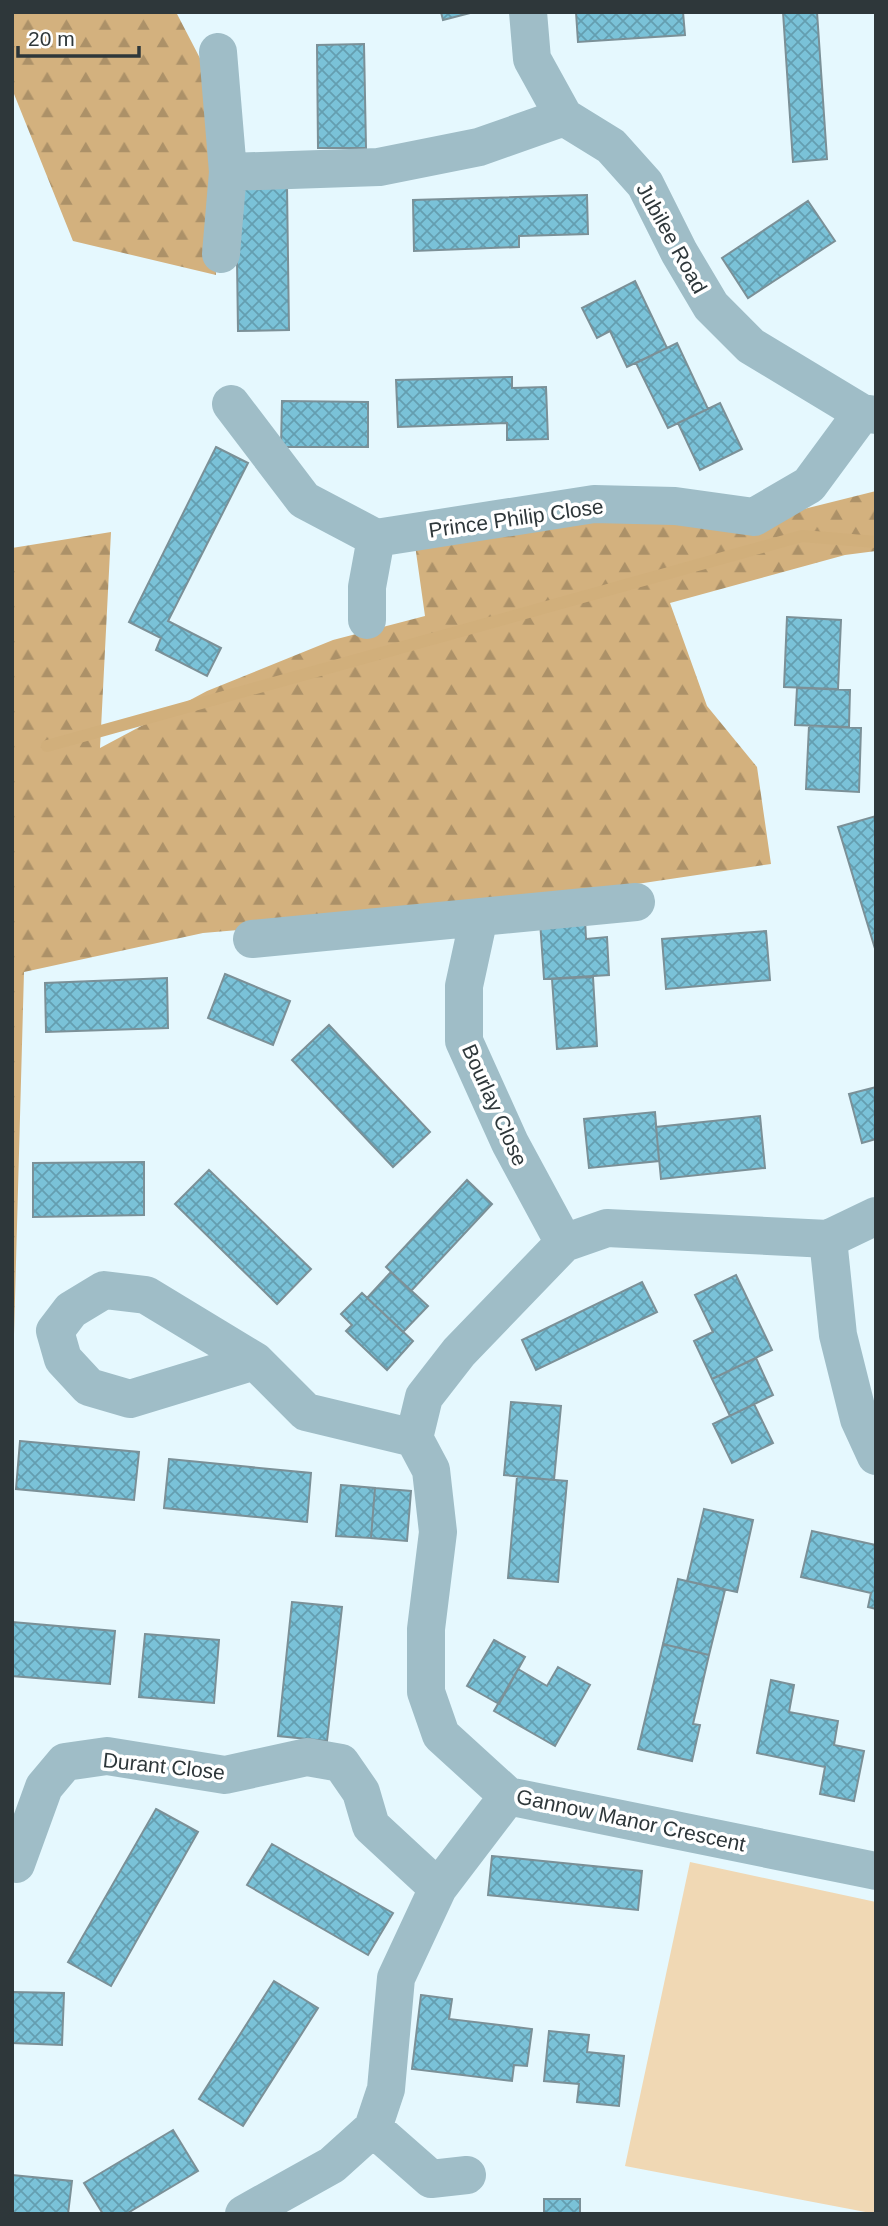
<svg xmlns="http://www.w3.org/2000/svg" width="888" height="2226" font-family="Arial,sans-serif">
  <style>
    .grass { fill: #f0d8b4 }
    .forest { fill: url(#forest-firs) }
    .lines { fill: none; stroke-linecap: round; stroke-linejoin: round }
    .stream { stroke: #d1af7b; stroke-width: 12 }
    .building { fill: url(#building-cross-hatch); stroke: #7b9097; stroke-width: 2 }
    .street { stroke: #9fbdc7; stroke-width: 38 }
    .labels { text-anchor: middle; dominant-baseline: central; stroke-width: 7; stroke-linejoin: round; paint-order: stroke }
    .street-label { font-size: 21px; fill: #2e373a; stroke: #fff }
  </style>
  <defs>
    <pattern id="forest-firs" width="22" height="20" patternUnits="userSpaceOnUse" patternTransform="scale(1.75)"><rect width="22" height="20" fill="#d3b17e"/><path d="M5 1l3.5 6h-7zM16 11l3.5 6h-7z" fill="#ac9168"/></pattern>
    <pattern id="building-cross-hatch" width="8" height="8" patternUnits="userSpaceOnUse" patternTransform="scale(1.75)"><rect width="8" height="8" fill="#7ac2d8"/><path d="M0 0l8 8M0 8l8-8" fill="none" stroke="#649eb0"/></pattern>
  </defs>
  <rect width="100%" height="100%" fill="#e5f8fe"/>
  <!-- grass -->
  <path class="grass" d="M690,1862L876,1902V2214L625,2166Z"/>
  <!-- forest -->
  <path class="forest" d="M12,12H176L204,66L216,275L73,241L12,89Z
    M876,491V551L845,555L670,603L707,706L757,767L771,864L442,913L203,933L24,972L12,1407V548L111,532L100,748L207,691L333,640L425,616L415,545L600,521L752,522Z"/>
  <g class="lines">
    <!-- stream -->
    <path class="stream" d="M47,746L802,536L876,542"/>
  </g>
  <!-- building -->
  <path class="building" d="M441,12H474L443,20Z
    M576,12H683L685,35L578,42Z
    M783,12H817L827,159L793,162Z
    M364,44L366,148H318L317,45Z
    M287,186L289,330L238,331L236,187Z
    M587,195L588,234L519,236V247L414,251L413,200Z
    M808,201L835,241L748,298L722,258Z
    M635,281L667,348L627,367L610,331L597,338L582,308Z
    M677,343L708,409L668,428L636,363Z
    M512,377V388L546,387L548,439L507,440V423L398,427L396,380Z
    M282,401L368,402V447H281Z
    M720,403L742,449L700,470L678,423Z
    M216,447L248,463L168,621L221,648L207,676L156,650L161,638L129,622Z
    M787,617L841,620L838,689L784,687Z
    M797,688L850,690L849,727L795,725Z
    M809,726L861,728L859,792L806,789Z
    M876,816V952L838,827Z
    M585,919L586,939L607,937L609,975L544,979L540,921Z
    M766,931L770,980L666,989L662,939Z
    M225,974L290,1001L273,1045L208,1018Z
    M593,977L597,1046L557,1049L552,979Z
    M167,978L168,1028L46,1032L45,983Z
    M329,1025L430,1132L393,1167L292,1060Z
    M876,1087V1139L862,1143L849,1094Z
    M655,1112L659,1161L589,1168L584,1119Z
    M760,1116L765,1168L661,1179L656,1127Z
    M144,1162V1215L33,1217V1163Z
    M209,1170L311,1269L277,1304L175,1204Z
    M467,1180L492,1204L411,1291L386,1267Z
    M391,1272L428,1306L403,1332L367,1298Z
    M736,1275L772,1350L712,1379L694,1341L713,1332L695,1295Z
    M642,1282L657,1312L536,1370L522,1340Z
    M362,1293L413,1341L387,1370L346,1331L352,1325L341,1314Z
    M756,1358L773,1395L730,1416L712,1379Z
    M511,1402L561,1406L554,1480L504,1475Z
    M754,1404L773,1443L732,1463L713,1424Z
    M20,1441L139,1452L134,1500L16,1489Z
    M169,1459L311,1473L307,1522L164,1508Z
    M517,1477L567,1481L558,1582L508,1578Z
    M341,1485L375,1488L371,1538L336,1536Z
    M375,1488L411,1491L407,1541L371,1538Z
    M704,1509L753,1520L737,1592L687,1581Z
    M812,1531L876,1545V1609L868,1607L871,1593L801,1577Z
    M678,1579L725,1590L709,1655L663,1644Z
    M292,1602L342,1607L327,1741L278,1736Z
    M12,1622L115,1631L110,1684L12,1676Z
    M145,1634L219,1640L214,1703L139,1697Z
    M494,1640L525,1657L499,1704L467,1686Z
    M663,1644L709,1655L693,1724L700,1725L692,1761L638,1749Z
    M558,1667L590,1685L555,1746L494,1711L518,1669L547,1686Z
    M771,1680L794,1685L789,1712L838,1721L834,1745L864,1751L854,1801L820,1794L825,1767L757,1753Z
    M156,1809L198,1832L111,1986L68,1962Z
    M272,1844L393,1913L368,1955L247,1885Z
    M492,1856L642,1871L638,1910L488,1895Z
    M274,1981L318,2008L243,2126L199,2099Z
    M12,1992L64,1993L62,2045L12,2043Z
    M421,1995L452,1999L449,2019L532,2029L527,2066L514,2065L512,2081L412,2069Z
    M549,2031L589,2035L587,2052L624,2056L619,2106L577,2102L579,2084L544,2081Z
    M173,2130L198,2171L126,2214H103L84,2183Z
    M12,2175L72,2181L68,2214H12Z
    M544,2199H580V2214H544Z"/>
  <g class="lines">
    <!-- street -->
    <path class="street" d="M528,12L532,59L564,117L611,146L645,184L679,252L711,306L751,346L862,413L876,415
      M218,52L228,172L379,167L479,147L564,117
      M221,254L228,172
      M231,404L304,500L376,538L594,504L675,506L754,517L809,485L862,413
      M367,620V587L376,538
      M479,917L464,986V1041L510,1143L564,1243
      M252,939L636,902
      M876,1216L828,1239L607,1228L564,1243L459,1352L424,1397L414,1438L431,1470L438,1532L426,1629V1692L441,1735L508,1796L876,1871
      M828,1239L838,1335L859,1419L876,1456
      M255,1361L130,1399L89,1387L63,1359L55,1331L71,1310L104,1290L146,1295L255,1361L306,1412L414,1438
      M16,1864L44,1787L65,1762L107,1756L225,1775L307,1757L341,1763L361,1792L371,1826L438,1888
      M373,2128L431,2179L467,2175
      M244,2214L332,2165L373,2128L386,2089L396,1978L438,1888L508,1796"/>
  </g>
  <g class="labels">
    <!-- street labels -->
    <g class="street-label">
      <text transform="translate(672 238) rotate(61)">Jubilee Road</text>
      <text transform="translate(516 518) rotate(-8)">Prince Philip Close</text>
      <text transform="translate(495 1105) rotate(66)">Bourlay Close</text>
      <text transform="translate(164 1766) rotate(6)">Durant Close</text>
      <text transform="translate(631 1820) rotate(12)">Gannow Manor Crescent</text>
    </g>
  </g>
  <!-- border -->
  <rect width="888" height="2226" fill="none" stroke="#2e373a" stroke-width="28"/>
  <!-- scale -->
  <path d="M18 46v10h121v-10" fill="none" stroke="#2e373a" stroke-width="3.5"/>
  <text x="28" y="46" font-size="21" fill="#2e373a" stroke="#ffffff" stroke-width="5" paint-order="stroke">20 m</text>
</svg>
